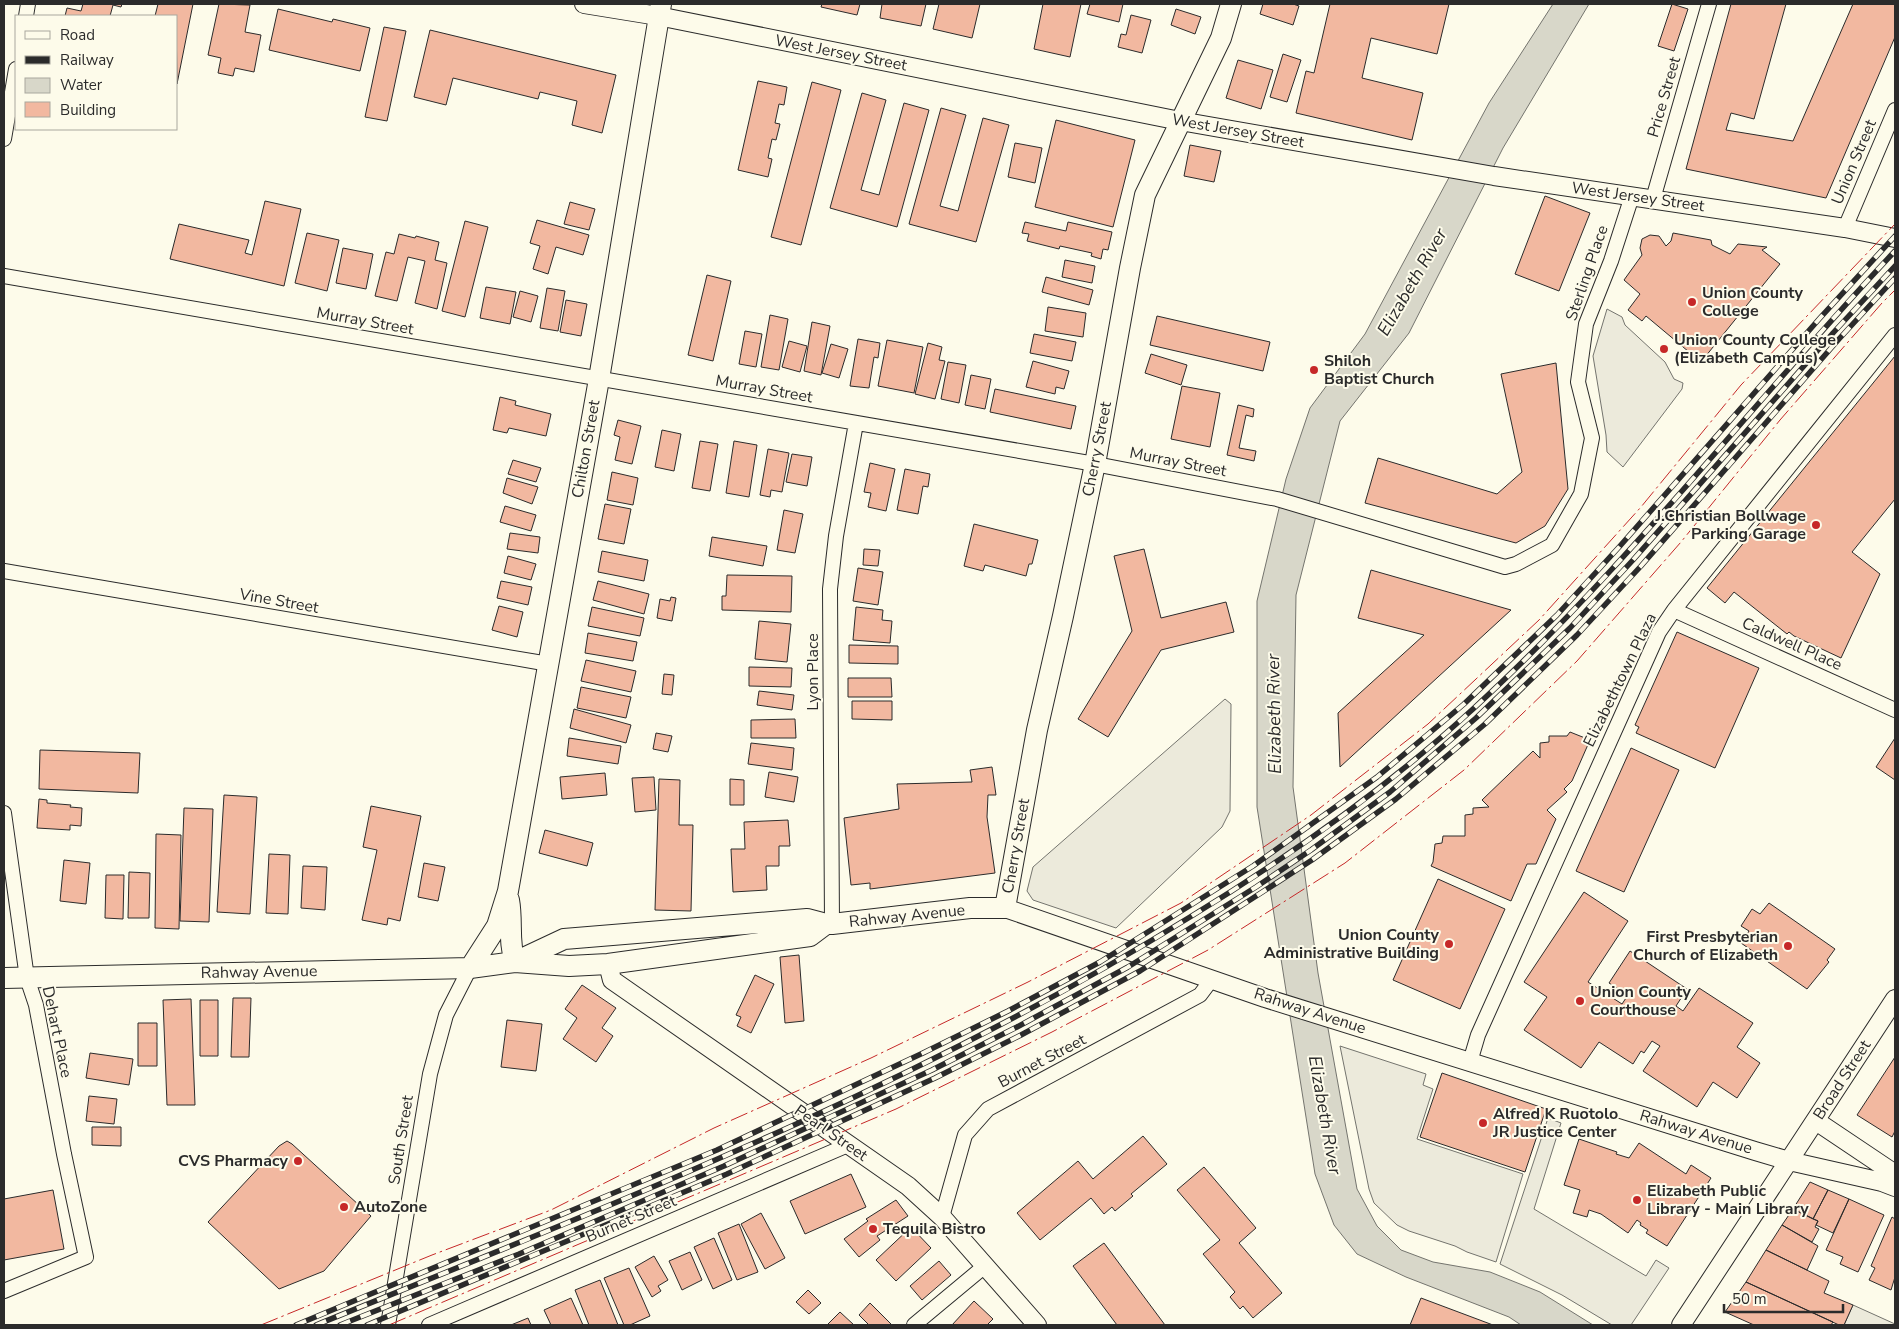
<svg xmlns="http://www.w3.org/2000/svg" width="1899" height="1329" font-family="'Nunito Sans',sans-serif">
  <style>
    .parking { fill: #eceadb; stroke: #74746e }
    .water { fill: #d8d7c9; stroke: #74746e }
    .building { fill: #f2b8a0; stroke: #2b2b2b }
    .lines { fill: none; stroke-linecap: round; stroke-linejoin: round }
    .minor-casing { stroke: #2b2b2b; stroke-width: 16 }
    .tertiary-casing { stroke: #2b2b2b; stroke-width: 20 }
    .secondary-casing { stroke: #2b2b2b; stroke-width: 22 }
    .minor { stroke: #fdfbea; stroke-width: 14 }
    .tertiary { stroke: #fdfbea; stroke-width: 18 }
    .secondary { stroke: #fdfbea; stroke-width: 20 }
    .rail-casing { stroke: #2b2b2b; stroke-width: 5.5 }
    .rail { stroke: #fdfbea; stroke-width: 4; stroke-dasharray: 11; stroke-linecap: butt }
    .power { stroke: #c62828; stroke-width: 1; stroke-dasharray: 18 4 2.5 4; stroke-linecap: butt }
    .poi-dot { fill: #c62828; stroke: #fdfbea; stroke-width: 2 }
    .labels { text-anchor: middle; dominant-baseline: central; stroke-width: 4; stroke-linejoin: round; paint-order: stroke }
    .street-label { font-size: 16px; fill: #2b2b2b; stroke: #fdfbea }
    .poi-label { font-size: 16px; font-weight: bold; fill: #2b2b2b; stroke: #fdfbea; text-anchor: start }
    .water-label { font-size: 18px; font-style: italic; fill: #2b2b2b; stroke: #fdfbea }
  </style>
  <rect width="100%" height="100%" fill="#fdfbea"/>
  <!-- parking -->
  <path class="parking" d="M1607,309L1622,317L1625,325L1665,362L1674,379L1683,383L1682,389L1623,467L1607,452L1606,435L1593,356Z
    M1225,699L1231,704L1230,811L1222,827L1116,928L1033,900L1027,891L1033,867Z
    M1340,1046L1426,1074L1423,1085L1433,1089L1417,1139L1523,1174L1496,1262L1467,1252L1455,1246L1409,1231L1397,1225L1374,1203L1369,1189Z
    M1548,1118L1561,1123L1534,1209L1646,1276L1656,1260L1669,1268L1631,1325H1612L1562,1295L1500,1264Z
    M1853,1305L1895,1324V1325H1844Z"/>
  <!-- water -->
  <path class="water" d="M1553,4H1589L1503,148L1409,333L1340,421L1296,595L1293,787L1318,973L1357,1189L1377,1226L1401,1250L1433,1262L1490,1272L1540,1292L1593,1325H1521L1509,1317L1406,1277L1357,1254L1334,1225L1315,1174L1257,807V601L1286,479L1310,408L1365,334L1489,103Z"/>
  <!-- building -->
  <path class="building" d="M83,4H122L121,7L113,5L110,16H65L67,8L81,11Z
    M158,4H193L177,84L176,16H155Z
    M219,4L250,5L245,32L261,35L254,72L235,68L233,76L218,73L221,58L208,55Z
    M822,4H860L857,15L821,7Z
    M882,4H926L921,26L880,18Z
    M939,4H980L972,38L933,29Z
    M1043,4H1081L1070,57L1034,49Z
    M1090,4H1123L1119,22L1087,14Z
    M1263,4H1293L1299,6L1293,25L1260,14Z
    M1330,4H1449L1437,54L1371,38L1362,78L1423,93L1412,140L1296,113L1306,71L1314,73Z
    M1672,4L1688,9L1674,51L1658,46Z
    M1731,4H1786L1754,119L1731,113L1726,130L1793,141L1853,4H1895V37L1826,198L1686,169Z
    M278,9L332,22L333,19L370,28L360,71L269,50Z
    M1176,9L1201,17L1195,34L1171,25Z
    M1131,15L1151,20L1142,53L1118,47L1121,34L1126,35Z
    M384,27L406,31L387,121L365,117Z
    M430,30L616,75L602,133L572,125L577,101L540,92L538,99L453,78L446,105L414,97Z
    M1283,54L1301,60L1287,102L1270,97Z
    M1238,60L1273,70L1261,109L1226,98Z
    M758,81L787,87L784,105L779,104L775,123L780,124L776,140L772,139L768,158L772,159L768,177L738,170Z
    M812,82L841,90L801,245L771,237Z
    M862,93L886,100L861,190L879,195L904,103L929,110L897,227L830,208Z
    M941,108L966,115L940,206L958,211L983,118L1009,125L976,242L909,224Z
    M1056,120L1135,140L1113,227L1035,207Z
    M1015,143L1042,148L1035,183L1008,177Z
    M1190,145L1221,151L1214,182L1184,176Z
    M1545,196L1590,213L1559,291L1515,274Z
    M265,201L301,209L284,286L170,259L179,224L249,240L245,253L252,255Z
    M570,202L595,209L589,230L564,224Z
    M537,220L589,235L583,255L556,247L548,274L533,269L540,246L530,243Z
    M465,221L488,227L465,317L442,311Z
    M1025,222L1066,231L1068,222L1112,232L1108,250L1103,249L1101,259L1091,256L1092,253L1060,246L1059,249L1027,241L1029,234L1022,233Z
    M307,233L339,240L327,291L295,283Z
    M1673,233L1711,240L1712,245L1730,254L1738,244L1767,247L1762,250L1780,264L1701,362L1646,316L1642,321L1628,310L1640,294L1624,280L1642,255L1640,248L1642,239L1650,235L1659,236L1666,246L1671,241Z
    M399,234L415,238L416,236L439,242L435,260L447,263L437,309L415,303L425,261L408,257L397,301L375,296L386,252L394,254Z
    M343,248L373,254L366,289L336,283Z
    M1065,260L1095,266L1092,283L1062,277Z
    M707,275L731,281L713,361L688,355Z
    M1046,277L1093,290L1089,305L1042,292Z
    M486,287L516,292L510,324L480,318Z
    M547,288L565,291L558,331L540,328Z
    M520,291L538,296L531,322L513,317Z
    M566,300L587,304L581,336L560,332Z
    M1048,307L1086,313L1083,337L1045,331Z
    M770,315L788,319L779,370L761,367Z
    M1157,316L1270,342L1263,371L1150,345Z
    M812,322L830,326L821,375L804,371Z
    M745,331L762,334L756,367L739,364Z
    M1034,334L1076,342L1072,361L1030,353Z
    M858,339L880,343L878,358L874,357L869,388L850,386Z
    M887,340L923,347L914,393L878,386Z
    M789,341L807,346L800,372L782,367Z
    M928,343L942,347L939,360L945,361L935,399L915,394Z
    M831,344L848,349L839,378L822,373Z
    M1151,354L1187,365L1181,385L1145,373Z
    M1895,356V499L1852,552L1880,574L1841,658L1794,636L1789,632L1787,634L1734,592L1725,603L1707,588Z
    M1033,361L1069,371L1064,389L1056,387L1055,394L1026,387Z
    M948,362L966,365L959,403L941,399Z
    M1556,363L1568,489L1545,526L1516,543L1365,503L1378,458L1497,494L1522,472L1501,374Z
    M971,375L991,379L985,409L965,405Z
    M1182,386L1220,393L1210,447L1171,439Z
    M995,389L1076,406L1071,429L990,412Z
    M500,397L516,401L515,405L551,414L546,436L509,428L507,433L493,430Z
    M1238,405L1254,409L1253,417L1246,415L1239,448L1256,451L1254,461L1227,455Z
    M618,420L641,426L632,464L615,460L620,437L614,435Z
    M662,430L681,434L674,471L655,467Z
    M700,441L718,444L710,491L692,488Z
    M734,441L757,445L749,497L726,493Z
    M768,449L789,453L782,492L771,490L770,497L760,495Z
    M792,454L812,457L807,486L786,482Z
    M513,460L541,468L536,482L508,474Z
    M870,463L895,469L886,511L868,507L871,493L864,492Z
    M905,469L930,474L928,487L923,486L918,514L897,510Z
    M612,472L638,478L633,505L607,500Z
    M507,478L538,487L532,504L503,493Z
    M605,504L631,509L624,544L598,539Z
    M505,506L536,515L531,531L500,522Z
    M784,510L803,514L795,553L777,550Z
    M974,524L1038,540L1032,564H1029L1026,576L985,565L983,571L964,566Z
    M510,533L540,537L538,553L507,549Z
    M712,537L767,546L763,566L709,556Z
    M864,549L880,550L878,566L863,565Z
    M1144,549L1161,618L1226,602L1234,632L1161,650L1108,737L1078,719L1132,631L1114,556Z
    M602,551L648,560L644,581L598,572Z
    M508,556L536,564L531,580L504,573Z
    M858,568L883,572L878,605L853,601Z
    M1371,570L1511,610L1340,767L1338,713L1424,635L1358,618Z
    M727,575L792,576L791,612L722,610V596H726Z
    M501,581L532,587L528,605L497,598Z
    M598,581L649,594L644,614L593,600Z
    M671,597L676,598L672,621L657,618L660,599L670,601Z
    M499,606L523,612L517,637L492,630Z
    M592,607L644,618L640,636L588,626Z
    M856,607L883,610L882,620L892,621L890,643L853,640Z
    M759,621L791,624L787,662L755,659Z
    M1677,632L1759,668L1715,768L1636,733L1639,727L1635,725Z
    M588,633L637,642L633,661L585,653Z
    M849,645L898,646V664L849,663Z
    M586,660L636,671L631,692L581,681Z
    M749,667L792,668L791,687L749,686Z
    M664,674L674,675L672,695L662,694Z
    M848,678H891L892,697H848Z
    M581,687L631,697L626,718L577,708Z
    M759,691L794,695L792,710L757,705Z
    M852,701H892V720L852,719Z
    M574,709L631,725L626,743L570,728Z
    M795,719L796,738H751V720Z
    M1570,732L1590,740L1572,781L1564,789L1567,792L1547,810L1556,819L1536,864H1527L1511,901L1431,866L1433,862L1435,844L1442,843L1443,836H1465V815L1473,814V808L1489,807L1482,800L1533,751L1540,758V743L1549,742V736H1567Z
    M656,733L672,736L668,752L653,749Z
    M569,738L621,746L618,764L567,756Z
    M1895,738V780L1876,767Z
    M751,743L794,748L792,770L748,764Z
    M1631,748L1679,770L1624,892L1576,871Z
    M40,750L140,753L138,793L39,789Z
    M992,767L996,795H988L987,817L995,873L870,889V883L851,885L844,818L899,809L897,784L972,782L970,770Z
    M769,772L798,777L794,802L765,797Z
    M605,773L607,795L562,799L560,777Z
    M654,777L656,810L635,812L632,778Z
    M659,779L680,780L679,825H693L691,911L655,910Z
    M730,779L744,780V805H730Z
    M224,795L257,797L250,914L217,912Z
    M39,799L47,800V803L71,805L70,807L82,808L81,826L70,825V830L37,828Z
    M371,806L421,816L400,921L388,918L387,925L362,920L377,850L363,847Z
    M184,808L213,809L209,922L180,921Z
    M788,820L790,846H779V866H766L767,890L733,892L731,849H745L744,822Z
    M545,830L593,843L587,866L539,853Z
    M156,834L181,835L179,929L155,928Z
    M269,854L290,855L288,914L266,913Z
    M64,860L90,863L86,904L60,901Z
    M424,863L445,867L438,901L418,897Z
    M303,866L327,867L325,910L301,908Z
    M129,872L150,873L149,918H128Z
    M106,875H124L123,919L105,918Z
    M1438,879L1505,909L1460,1009L1393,980Z
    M1584,892L1628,921L1588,982L1622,1004L1628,995L1609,983L1630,951L1687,989L1676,1006L1683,1011L1699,988L1753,1023L1737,1047L1760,1063L1737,1098L1713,1082L1697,1107L1643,1071L1660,1046L1652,1041L1644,1053L1641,1051L1633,1064L1599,1042L1581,1068L1524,1030L1547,997L1524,982Z
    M1769,903L1835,949L1827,960L1829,962L1807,989L1741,943L1749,931L1741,926L1752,909L1760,914Z
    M799,955L804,1021L785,1023L780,957Z
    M755,975L774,984L751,1033L737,1026L741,1017L736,1015Z
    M582,985L616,1008L602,1028L613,1036L596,1062L563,1039L577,1018L565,1009Z
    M233,998H251L249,1057H231Z
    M191,999L195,1105H167L163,1000Z
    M200,1000H218V1056H200Z
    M507,1020L542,1024L536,1071L501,1067Z
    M138,1023H157V1066H138Z
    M90,1053L133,1059L129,1085L86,1078Z
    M1895,1057V1131L1892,1137L1857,1115Z
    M1442,1073L1546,1109L1525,1172L1420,1137Z
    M89,1096L117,1099L114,1124L86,1121Z
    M92,1127H121V1146L92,1145Z
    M1143,1136L1167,1164L1131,1194L1133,1196L1115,1211L1112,1207L1104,1214L1091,1198L1040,1240L1017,1213L1078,1161L1093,1179Z
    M1579,1139L1617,1152L1616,1154L1629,1158L1639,1143L1686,1174L1691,1165L1711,1178L1667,1246L1646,1233L1648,1230L1640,1225L1641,1223L1637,1220L1628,1233L1601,1214L1589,1210L1587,1217L1573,1213L1580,1190L1564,1185Z
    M287,1141L292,1144L371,1216L324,1271L279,1289L208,1222L279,1146Z
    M1204,1167L1256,1228L1239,1243L1282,1293L1253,1318L1243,1306L1240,1309L1230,1297L1235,1292L1203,1254L1220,1240L1177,1190Z
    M851,1174L866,1207L805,1234L790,1201Z
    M1810,1182L1828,1190L1813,1219L1793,1209Z
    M53,1190L64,1249L4,1260V1199Z
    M1828,1190L1849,1199L1833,1233L1816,1225L1818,1221L1813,1219Z
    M1849,1199L1884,1215L1858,1272L1840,1264L1843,1257L1826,1250Z
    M896,1200L908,1216L877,1236L880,1240L859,1257L844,1239L868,1221L866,1219Z
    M1793,1209L1818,1221L1815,1227L1819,1229L1812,1242L1782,1225Z
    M761,1213L785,1258L765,1269L741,1224Z
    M1892,1217L1895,1219V1277L1891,1290L1869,1280L1875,1268L1871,1266Z
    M739,1224L758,1272L737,1280L718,1233Z
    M1782,1225L1818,1246L1807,1270L1766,1250Z
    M911,1227L931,1248L896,1281L876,1260Z
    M714,1238L732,1280L713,1289L694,1247Z
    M1104,1243L1165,1325H1117L1073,1266Z
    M1766,1250L1829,1281L1824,1293L1853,1305L1844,1325H1839L1746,1282Z
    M690,1252L702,1280L682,1290L669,1261Z
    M654,1256L668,1280L658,1286L661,1291L652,1297L635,1267Z
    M939,1261L951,1275L922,1300L910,1286Z
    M629,1268L650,1316L630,1325H624L604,1278Z
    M600,1280L618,1325H589L575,1290Z
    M1746,1282L1833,1322L1831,1325H1754L1725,1312Z
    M808,1290L821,1303L809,1314L796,1302Z
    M571,1298L583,1325H551L544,1310Z
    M1421,1298L1493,1325H1410Z
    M974,1301L993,1319L987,1325H952Z
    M870,1303L891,1324L890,1325H869L859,1315Z
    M840,1312L854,1325H827Z
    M528,1318L531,1325H511Z"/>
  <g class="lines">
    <!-- minor casing -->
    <g class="minor-casing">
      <path id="minor" d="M26,16L28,4
        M4,139L16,69
        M1653,199L1709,4
        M1845,228L1895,110
        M4,276L1095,464L1277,499L1505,567L1516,564L1552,545L1581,494L1592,438L1578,382L1586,324L1611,261L1632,196
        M4,571L549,664
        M1674,610L1895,710
        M4,813L27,978L36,1005L64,1154L86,1257L4,1291
        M832,924L830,589L836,536L856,423
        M1470,1062L1478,1035L1659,632L1674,610L1895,335
        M942,1217L965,1135L988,1109L1200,995L1212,979
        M388,1325L430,1074L446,1015L470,968
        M429,1325L848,1145
        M914,1325L986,1265"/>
    </g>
    <!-- tertiary casing -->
    <g class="tertiary-casing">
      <path id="tertiary" d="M584,4L658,16L1180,121L1494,176L1845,228L1895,238
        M1005,908L1265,998L1755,1151L1789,1161L1882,1182L1895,1187
        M608,964L612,980L908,1186L942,1217L1037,1325
        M1816,1121L1895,1174
        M1681,1325L1895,999"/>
    </g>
    <!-- secondary casing -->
    <g class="secondary-casing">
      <path id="secondary" d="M509,900C513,921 508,942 515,962
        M515,962L564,939L807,919L826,924H832L970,908H1005L1037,730L1063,616L1095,464L1130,268L1145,195L1221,38L1231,4
        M470,968L497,926L508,891L599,379L661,4
        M4,978L470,968L515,962L569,966L608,964L810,936L826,924"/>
    </g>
    <!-- minor -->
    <use href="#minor" class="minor"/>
    <!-- tertiary -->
    <use href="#tertiary" class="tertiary"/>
    <!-- secondary -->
    <use href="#secondary" class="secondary"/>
    <!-- rail casing -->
    <g class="rail-casing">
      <path id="rail" d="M296,1325L717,1150L923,1053L1008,1011L1100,962L1253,866L1377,777L1464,704L1557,615L1620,546L1820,318L1895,236
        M316,1325C614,1204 916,1087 1190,917C1290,856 1386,789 1473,709C1626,569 1753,402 1895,251
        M340,1325L519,1254L724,1166L932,1070L1017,1027L1128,967L1256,887L1311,850L1390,792L1476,718L1570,628L1633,560L1833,333L1895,266
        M367,1325L727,1174L935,1078L1021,1035L1140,971L1312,860L1396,799L1485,724L1577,635L1641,566L1839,339L1895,278"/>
    </g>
    <!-- rail -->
    <use href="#rail" class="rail"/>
    <!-- power -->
    <path class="power" d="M261,1325L432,1255L551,1210L714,1128L871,1058L1028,982L1181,903L1311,815L1428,724L1539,620L1641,507L1741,385L1895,224
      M389,1325L896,1109L1052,1032L1208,950L1345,863L1464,770L1577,661L1681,542L1780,420L1882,303L1895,290"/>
  </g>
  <!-- markers -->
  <g class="poi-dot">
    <circle cx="1692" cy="302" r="5"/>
    <circle cx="1664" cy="349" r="5"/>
    <circle cx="1314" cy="370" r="5"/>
    <circle cx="1816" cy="525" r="5"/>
    <circle cx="1449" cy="944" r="5"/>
    <circle cx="1788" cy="946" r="5"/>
    <circle cx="1580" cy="1001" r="5"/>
    <circle cx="1483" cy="1123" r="5"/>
    <circle cx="298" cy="1161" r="5"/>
    <circle cx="1637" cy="1200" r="5"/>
    <circle cx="344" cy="1207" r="5"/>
    <circle cx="873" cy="1229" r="5"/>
  </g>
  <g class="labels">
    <!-- street labels -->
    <g class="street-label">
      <text transform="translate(841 53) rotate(11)">West Jersey Street</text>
      <text transform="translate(1664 97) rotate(-74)">Price Street</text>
      <text transform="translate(1238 131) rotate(10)">West Jersey Street</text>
      <text transform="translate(1854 162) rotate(-67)">Union Street</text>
      <text transform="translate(1638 197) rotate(8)">West Jersey Street</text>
      <text transform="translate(1587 273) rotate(-71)">Sterling Place</text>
      <text transform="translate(365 321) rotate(10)">Murray Street</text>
      <text transform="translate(764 389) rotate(10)">Murray Street</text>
      <text transform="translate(586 449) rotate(-80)">Chilton Street</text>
      <text transform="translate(1097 449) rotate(-79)">Cherry Street</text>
      <text transform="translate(1178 462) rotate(11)">Murray Street</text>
      <text transform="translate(279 601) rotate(10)">Vine Street</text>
      <text transform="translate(1792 644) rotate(24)">Caldwell Place</text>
      <text transform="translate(813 672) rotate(-90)">Lyon Place</text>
      <text transform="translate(1620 680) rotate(-64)">Elizabethtown Plaza</text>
      <text transform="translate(1016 846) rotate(-80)">Cherry Street</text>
      <text transform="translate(907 916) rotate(-6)">Rahway Avenue</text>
      <text transform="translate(259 972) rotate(-1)">Rahway Avenue</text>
      <text transform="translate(1310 1011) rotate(18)">Rahway Avenue</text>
      <text transform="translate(57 1032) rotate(78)">Dehart Place</text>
      <text transform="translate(1042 1061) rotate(-28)">Burnet Street</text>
      <text transform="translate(1842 1080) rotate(-57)">Broad Street</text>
      <text transform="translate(1696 1132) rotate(17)">Rahway Avenue</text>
      <text transform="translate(831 1133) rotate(35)">Pearl Street</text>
      <text transform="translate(401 1140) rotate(-81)">South Street</text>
      <text transform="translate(631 1219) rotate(-23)">Burnet Street</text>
    </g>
    <!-- poi labels -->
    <g class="poi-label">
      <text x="1702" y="293">Union County<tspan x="1702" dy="18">College</tspan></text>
      <text x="1674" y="340">Union County College<tspan x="1674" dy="18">(Elizabeth Campus)</tspan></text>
      <text x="1324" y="361">Shiloh<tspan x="1324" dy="18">Baptist Church</tspan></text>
      <text x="1806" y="516" text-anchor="end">J.Christian Bollwage<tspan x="1806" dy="18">Parking Garage</tspan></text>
      <text x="1439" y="935" text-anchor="end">Union County<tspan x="1439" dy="18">Administrative Building</tspan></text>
      <text x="1778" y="937" text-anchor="end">First Presbyterian<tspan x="1778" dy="18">Church of Elizabeth</tspan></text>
      <text x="1590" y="992">Union County<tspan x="1590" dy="18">Courthouse</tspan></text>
      <text x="1493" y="1114">Alfred K Ruotolo<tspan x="1493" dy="18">JR Justice Center</tspan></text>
      <text x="288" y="1161" text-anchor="end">CVS Pharmacy</text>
      <text x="1647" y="1191">Elizabeth Public<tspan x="1647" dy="18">Library - Main Library</tspan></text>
      <text x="354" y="1207">AutoZone</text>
      <text x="883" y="1229">Tequila Bistro</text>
    </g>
    <!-- water labels -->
    <g class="water-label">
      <text transform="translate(1412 282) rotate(-60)">Elizabeth River</text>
      <text transform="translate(1274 714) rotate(-91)">Elizabeth River</text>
      <text transform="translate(1325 1115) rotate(80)">Elizabeth River</text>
    </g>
  </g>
  <!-- border -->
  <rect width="1899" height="1329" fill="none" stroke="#2b2b2b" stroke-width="10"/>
  <!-- legend -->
  <rect x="15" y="15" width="162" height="115" fill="#fdfbea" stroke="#a9a89e"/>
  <rect x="25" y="31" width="25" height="8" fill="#fdfbea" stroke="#a9a89e"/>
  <text x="60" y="40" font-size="15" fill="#2b2b2b">Road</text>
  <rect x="25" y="56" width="25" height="8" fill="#2b2b2b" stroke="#a9a89e"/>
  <text x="60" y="65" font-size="15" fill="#2b2b2b">Railway</text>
  <rect x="25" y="78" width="25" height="15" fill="#d8d7c9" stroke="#a9a89e"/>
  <text x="60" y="90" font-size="15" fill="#2b2b2b">Water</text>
  <rect x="25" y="102" width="25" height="15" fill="#f2b8a0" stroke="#a9a89e"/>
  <text x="60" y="115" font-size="15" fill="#2b2b2b">Building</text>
  <!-- scale -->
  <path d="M1724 1304v8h119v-8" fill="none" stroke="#2b2b2b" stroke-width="2.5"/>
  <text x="1732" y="1304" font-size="15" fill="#2b2b2b" stroke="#fdfbea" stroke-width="4" paint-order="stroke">50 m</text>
</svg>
